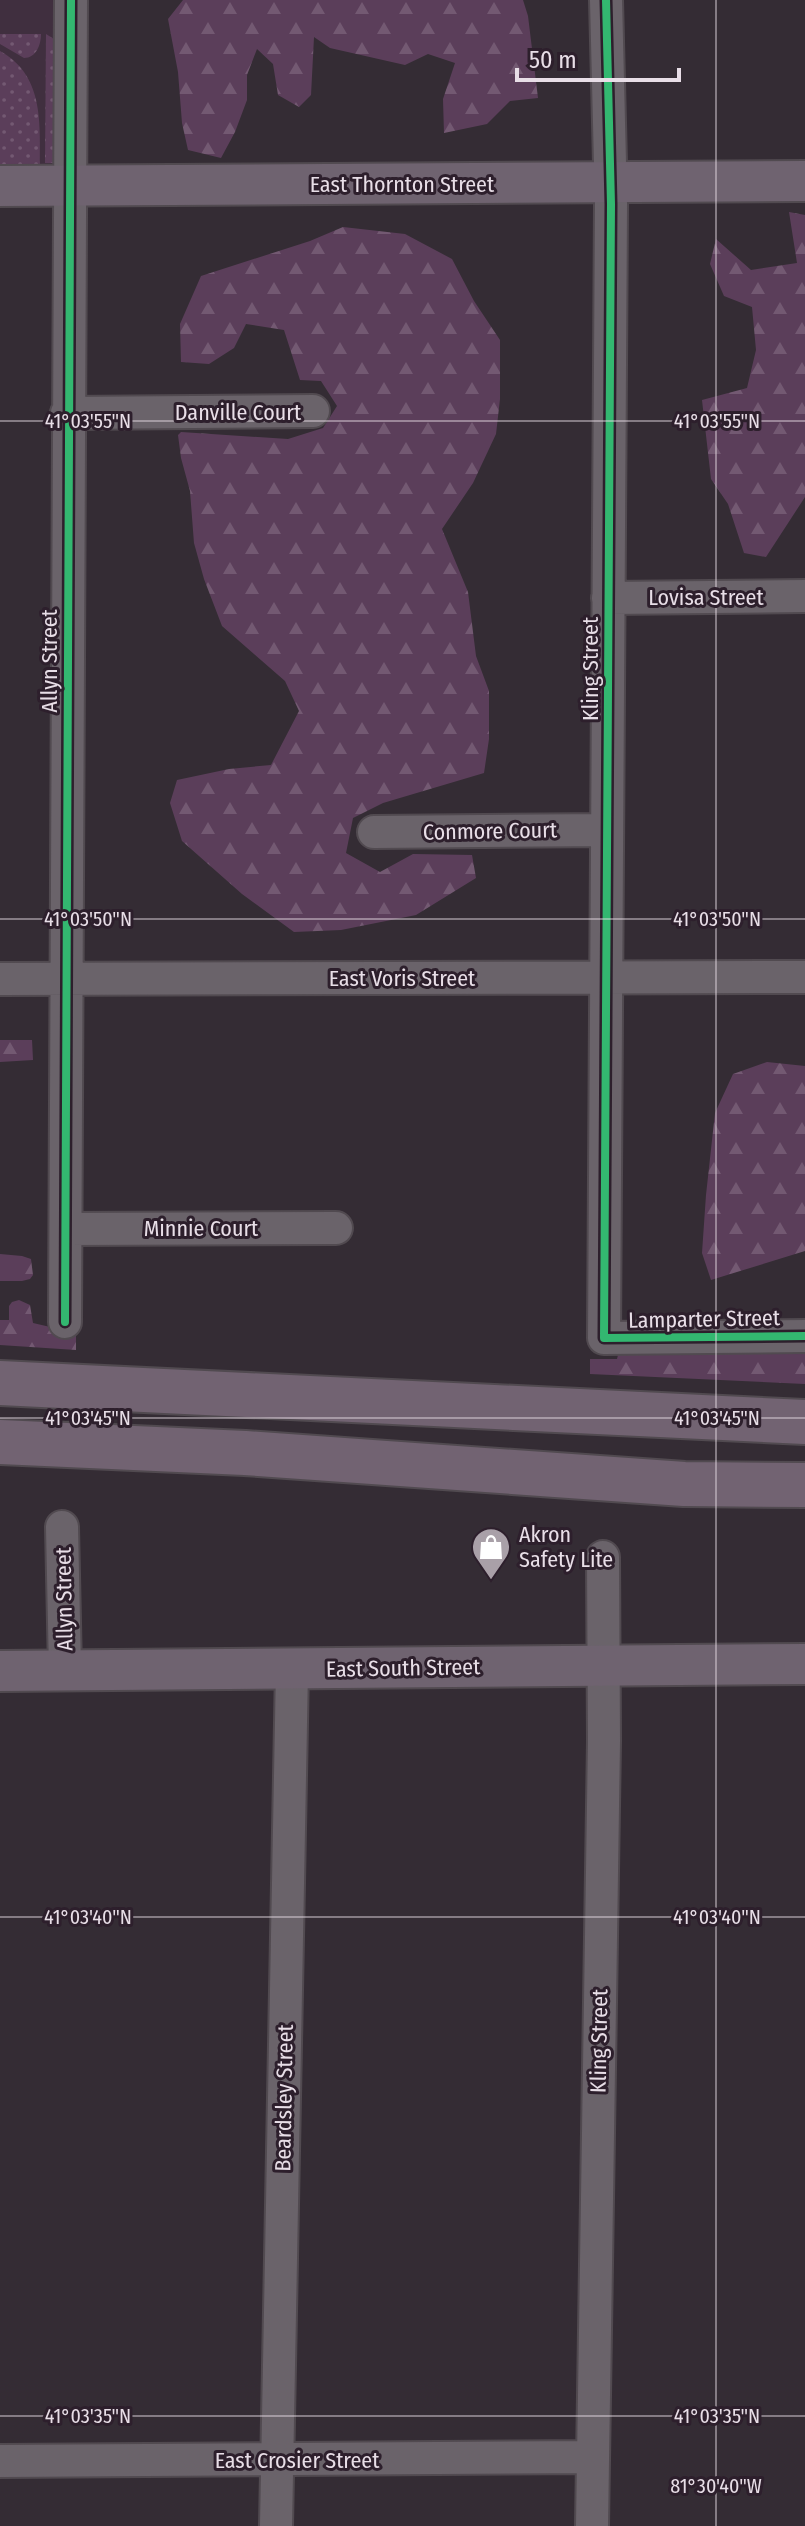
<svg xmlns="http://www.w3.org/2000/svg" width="805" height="2526" font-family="'Fira Sans Condensed',sans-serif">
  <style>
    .built { fill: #402f3f }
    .grass { fill: url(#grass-dots) }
    .forest { fill: url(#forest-firs) }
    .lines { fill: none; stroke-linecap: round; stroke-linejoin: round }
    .minor-casing { stroke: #514a50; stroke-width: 36 }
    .major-casing { stroke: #514a50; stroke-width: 44 }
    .highway-casing { stroke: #514a50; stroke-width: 48 }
    .minor { stroke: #6a636a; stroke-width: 32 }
    .major { stroke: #6f6370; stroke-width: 40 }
    .highway { stroke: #726372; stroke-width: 44 }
    .cycleway-casing { stroke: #2d1f2c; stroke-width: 13 }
    .cycleway { stroke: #33b770; stroke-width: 8 }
    .ticks { fill: none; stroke: #e8dee7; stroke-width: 2; stroke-opacity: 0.45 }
    .labels { text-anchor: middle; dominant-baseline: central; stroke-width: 6; stroke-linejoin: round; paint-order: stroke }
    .street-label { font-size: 22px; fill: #e8dee7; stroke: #2d1f2c }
    .poi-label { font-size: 22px; fill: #e8dee7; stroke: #2d1f2c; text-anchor: start }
    .ticks-label { font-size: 20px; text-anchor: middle; fill: #e8dee7; stroke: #2d1f2c; stroke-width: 6; stroke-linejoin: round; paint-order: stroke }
  </style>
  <defs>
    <pattern id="grass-dots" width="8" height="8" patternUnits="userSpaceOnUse" patternTransform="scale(2)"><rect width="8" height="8" fill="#5b3e5a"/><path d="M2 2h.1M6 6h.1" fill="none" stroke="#735972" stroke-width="1.8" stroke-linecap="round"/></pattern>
    <pattern id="forest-firs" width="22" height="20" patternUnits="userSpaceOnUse" patternTransform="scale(2)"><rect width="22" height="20" fill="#5b3e5a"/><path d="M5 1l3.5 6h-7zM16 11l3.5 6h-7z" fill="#735972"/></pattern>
  </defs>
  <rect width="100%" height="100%" fill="#342c34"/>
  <!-- built -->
  <path class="built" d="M0,0H57L55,170L0,172Z"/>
  <!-- grass -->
  <path class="grass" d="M0,34H41C41,45 36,58 24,58L0,44Z
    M46,34L57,41L55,163H45Z
    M0,51C43,75 40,120 40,164H0Z"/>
  <!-- forest -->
  <path class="forest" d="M183,0H523L528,16L538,98L510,101L487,124L444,133L443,99L455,63L428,54L405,65L330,48L314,37L311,95L299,107L278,95L273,64L257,49L247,75V100L235,132L221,158L188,150L182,123L178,72L168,19Z
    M789,212L805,215V497L766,557L744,553L728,504L711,479L702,400L747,388L756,350L752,307L724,296L710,264L716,239L751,270L797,263Z
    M343,227L405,234L452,259L474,301L500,340V399L496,434L473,483L442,529L468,592L476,656L489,691V739L484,773L383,803L353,818L346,853L380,872L413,854L472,855L476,878L416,915L341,930L294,932L242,894L182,841L170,803L177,780L229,769L271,765L299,711L285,681L222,626L204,579L194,543L190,491L181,458L178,435L181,432L288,439L323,428L337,406L321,381L300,380L284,330L246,324L234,348L209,364L181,362L180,324L201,276L310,241Z
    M0,1040H32L33,1060L0,1062Z
    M767,1062L805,1066V1251L711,1280L702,1253L706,1195L715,1113L733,1074Z
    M0,1254L22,1256L31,1259L33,1275L30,1279L22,1281H0Z
    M19,1300L30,1305L33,1323L76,1333V1350L0,1345V1320H9V1306L12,1302Z
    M805,1347V1384L590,1374V1359H617L619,1351Z"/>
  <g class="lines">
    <!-- minor casing -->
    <g class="minor-casing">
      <path id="minor" d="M606,0L611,204L604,1338L805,1336
        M67,413L313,411
        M608,598L805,596
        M374,832L607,830
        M0,979L805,977
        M66,1229L336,1228
        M65,1322C69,882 66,441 71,0
        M62,1527L65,1670
        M0,2461L593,2457
        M276,2526L292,1669
        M592,2526L604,1741L603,1557"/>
    </g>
    <!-- major casing -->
    <g class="major-casing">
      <path id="major" d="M0,186L805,181
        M0,1671L805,1664"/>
    </g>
    <!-- highway casing -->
    <g class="highway-casing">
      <path id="highway" d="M0,1383L805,1422
        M0,1442L245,1453L684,1484L805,1485"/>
    </g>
    <!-- minor -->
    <use href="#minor" class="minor"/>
    <!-- major -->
    <use href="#major" class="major"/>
    <!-- highway -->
    <use href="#highway" class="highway"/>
    <!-- cycleway casing -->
    <g class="cycleway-casing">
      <path id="cycleway" d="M606,0L611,204L604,1338L805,1336
        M65,1322C69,882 66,441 71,0"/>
    </g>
    <!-- cycleway -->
    <use href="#cycleway" class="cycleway"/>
  </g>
  <!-- ticks -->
  <path class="ticks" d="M716,0V2526M0,421H805M0,919H805M0,1418H805M0,1917H805M0,2416H805"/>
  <!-- icons -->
  <defs>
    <g id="shop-pin" transform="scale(2)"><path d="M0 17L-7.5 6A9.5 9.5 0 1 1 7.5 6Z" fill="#a9a0a8" stroke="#2d1f2c"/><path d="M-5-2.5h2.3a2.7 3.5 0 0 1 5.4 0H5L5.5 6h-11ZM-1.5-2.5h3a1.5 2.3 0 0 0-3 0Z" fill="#fff"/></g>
  </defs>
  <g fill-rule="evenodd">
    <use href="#shop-pin" x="491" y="1547"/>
  </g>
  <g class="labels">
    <!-- street labels -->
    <g class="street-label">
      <text x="402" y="184">East Thornton Street</text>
      <text x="238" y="412">Danville Court</text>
      <text x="706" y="597">Lovisa Street</text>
      <text transform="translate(49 661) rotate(-90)">Allyn Street</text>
      <text transform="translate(590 669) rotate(-90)">Kling Street</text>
      <text transform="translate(490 831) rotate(-1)">Conmore Court</text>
      <text x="402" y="978">East Voris Street</text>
      <text x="201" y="1228">Minnie Court</text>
      <text transform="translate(704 1319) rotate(-1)">Lamparter Street</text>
      <text transform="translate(64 1599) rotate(-91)">Allyn Street</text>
      <text transform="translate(403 1668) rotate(-1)">East South Street</text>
      <text transform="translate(599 2041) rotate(-89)">Kling Street</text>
      <text transform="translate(284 2098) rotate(-89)">Beardsley Street</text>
      <text x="297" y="2460">East Crosier Street</text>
    </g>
    <!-- poi labels -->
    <g class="poi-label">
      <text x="519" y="1534">Akron<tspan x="519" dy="25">Safety Lite</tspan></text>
    </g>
  </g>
  <g class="ticks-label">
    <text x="88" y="428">41°03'55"N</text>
    <text x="717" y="428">41°03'55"N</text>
    <text x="88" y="926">41°03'50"N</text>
    <text x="717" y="926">41°03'50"N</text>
    <text x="88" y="1425">41°03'45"N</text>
    <text x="717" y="1425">41°03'45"N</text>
    <text x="88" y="1924">41°03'40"N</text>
    <text x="717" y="1924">41°03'40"N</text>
    <text x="88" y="2423">41°03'35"N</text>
    <text x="717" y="2423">41°03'35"N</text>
    <text x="716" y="2493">81°30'40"W</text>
  </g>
  <!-- scale -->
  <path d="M517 68v12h162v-12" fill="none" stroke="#e8dee7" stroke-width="4"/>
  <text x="529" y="68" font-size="24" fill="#e8dee7" stroke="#2d1f2c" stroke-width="6" paint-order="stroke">50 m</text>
</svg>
